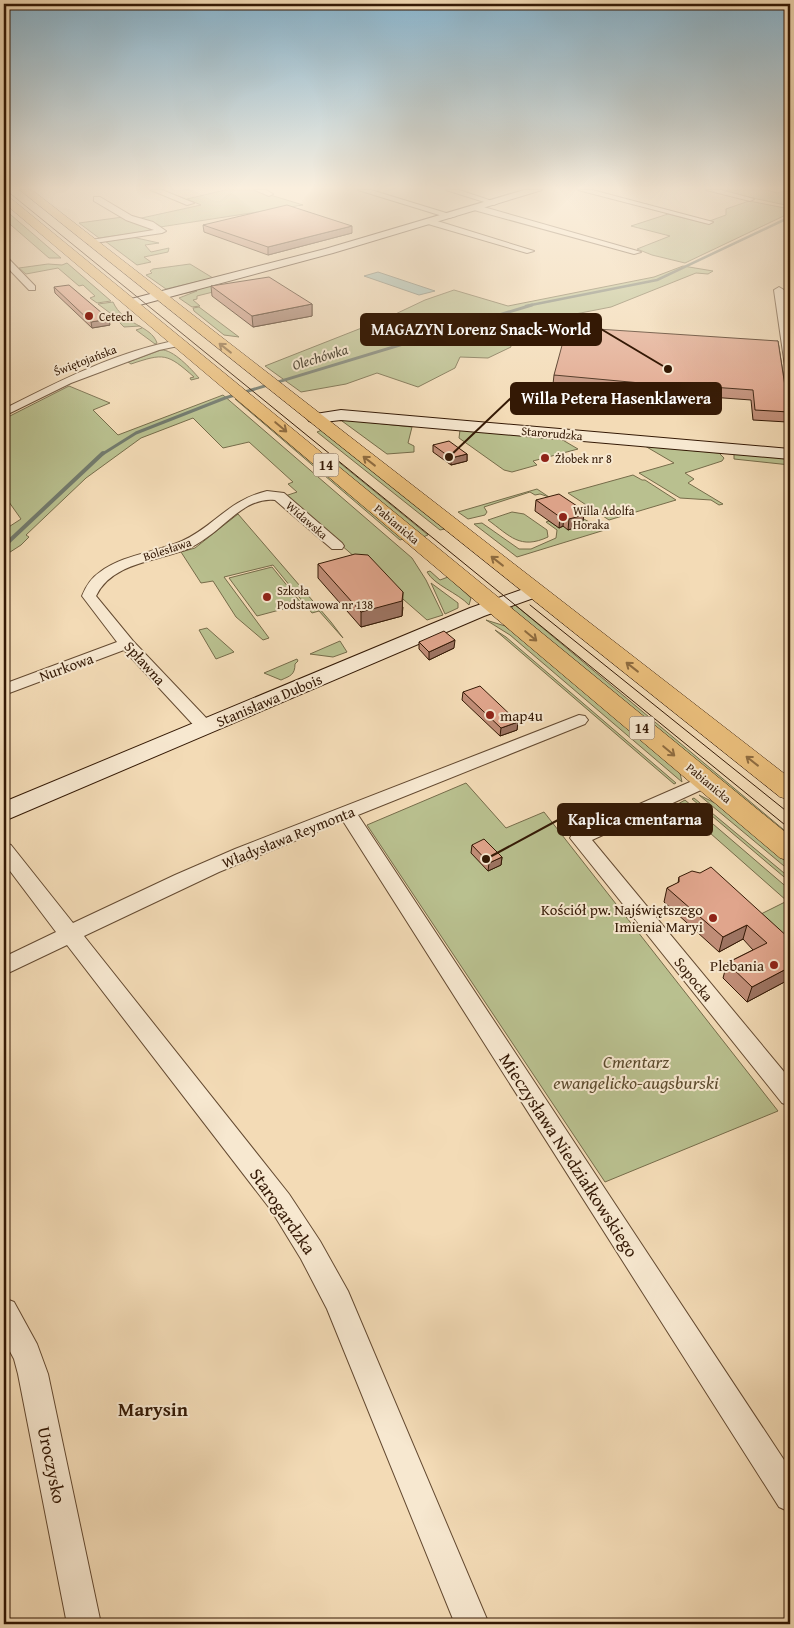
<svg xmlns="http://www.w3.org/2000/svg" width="794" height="1628" font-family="'Gentium Book Plus',serif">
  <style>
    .green { fill: #b9c08f; stroke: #766c4a }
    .water { fill: #9bbbb2; stroke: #727a6d }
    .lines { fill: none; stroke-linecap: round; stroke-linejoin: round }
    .stream-far2 { stroke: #727a6d; stroke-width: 2.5 }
    .stream-far1 { stroke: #727a6d; stroke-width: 3 }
    .stream { stroke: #727a6d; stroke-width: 4 }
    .street-casing { stroke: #644a31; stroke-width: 2 }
    .secondary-casing { stroke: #341905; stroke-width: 2 }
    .primary-casing { stroke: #341905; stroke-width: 1 }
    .street { fill: #f7e8d0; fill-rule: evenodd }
    .secondary { fill: #f7e8d0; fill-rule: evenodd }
    .primary { fill: #eabe7b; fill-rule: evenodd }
    .tram { stroke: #341905; stroke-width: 1 }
    .wall { fill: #c18e78; stroke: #341905 }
    .shaded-wall { fill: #9d7462; stroke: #341905 }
    .building { fill: #e0a58c; stroke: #341905 }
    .oneway { stroke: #8f6c40 }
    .poi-dot { fill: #8f2418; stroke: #f7e8d0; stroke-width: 2 }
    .labels { text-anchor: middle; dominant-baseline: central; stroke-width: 4; stroke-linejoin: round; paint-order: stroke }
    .far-poi-label { font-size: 12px; fill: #341905; stroke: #f7e8d0; text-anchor: start }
    .far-street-label { font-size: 12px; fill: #341905; stroke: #f7e8d0 }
    .far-water-label { font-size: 14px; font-style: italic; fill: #534a39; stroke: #f7e8d0 }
    .shield { fill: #f7e8d0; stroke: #6e5742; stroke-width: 1 }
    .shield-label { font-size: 14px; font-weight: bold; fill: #341905 }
    .street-label { font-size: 15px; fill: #341905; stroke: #f7e8d0 }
    .poi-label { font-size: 15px; fill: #341905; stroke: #f7e8d0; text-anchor: end }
    .near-park-label { font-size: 18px; font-style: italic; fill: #5c4b2e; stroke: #f7e8d0 }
    .near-street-label { font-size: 18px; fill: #341905; stroke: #f7e8d0 }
    .near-neighbourhood-label { font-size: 19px; font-weight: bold; fill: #341905; stroke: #f7e8d0 }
    .leader { fill: none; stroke: #341905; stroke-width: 2 }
    .callout-dot { fill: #341905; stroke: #f7e8d0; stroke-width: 2 }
    .callout { fill: #341905; stroke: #341905; stroke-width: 2 }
    .callout-label { font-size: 16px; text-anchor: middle; font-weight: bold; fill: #fff }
  </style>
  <rect width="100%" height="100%" fill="#f3dbb6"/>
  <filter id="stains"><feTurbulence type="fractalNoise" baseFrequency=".004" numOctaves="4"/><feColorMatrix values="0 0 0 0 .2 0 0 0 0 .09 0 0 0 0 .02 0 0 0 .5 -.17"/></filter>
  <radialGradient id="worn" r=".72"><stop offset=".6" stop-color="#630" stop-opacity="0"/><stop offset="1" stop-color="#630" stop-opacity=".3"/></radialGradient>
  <!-- green -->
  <path class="green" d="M225,190H254L303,205L160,227L137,219L201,205L187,199Z
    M716,190H767L777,193L790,190V206Z
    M749,201L790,209V213L685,263L652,255L637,249L670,236L631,226L668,214L704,223L726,215V209Z
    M4,209L61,258H49L4,219Z
    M123,217L156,230L99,238L79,223Z
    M132,237L159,243L145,245L151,252L169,248L168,252L144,257L151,262L137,265L105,241Z
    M67,263L111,301L97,303L90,298L95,296L83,285L79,286L58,268L26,274L19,268L48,264L62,265Z
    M190,264L213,278L166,289L146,275L152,273L150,271L153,269Z
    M683,266L713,271L708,274L696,273L611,307L560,317L553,326L523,324L506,327L511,347L488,358L460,357L455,368L418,387L377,373L346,384L301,392L265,366L387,318L425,300L454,290L508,306L654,277Z
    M214,285L221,290L197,296V299L193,300L200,306L192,307L179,298L197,291L176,295Z
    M113,302C123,325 151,325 157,343L155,344L136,330L142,328L140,326L124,327L117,320L122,319L115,313H110L98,304Z
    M199,307L239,337L224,335L194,311L193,308Z
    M161,350C173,349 191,369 199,378L191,380L190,378L194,377C167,353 164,353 131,364L128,362Z
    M69,386L110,403L93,410L118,435L223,395L412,558L426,580L443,615L427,620L285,496L297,492L288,484L293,482L249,442L223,448L193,418L141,438L86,478L26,535L29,537L21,545L4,556V530L21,519L4,495V419Z
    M235,399H236L403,539L400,540Z
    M347,420L412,427L408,443L414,446V452L387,454L342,421Z
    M322,430L445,529L440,530L317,432Z
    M460,430L561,439L578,449L533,461L537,465L512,472L504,470L459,438Z
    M645,446L719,453L724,458L722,461L685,473L694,479L688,483L723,504L719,505L711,500L680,498L639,473L674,463Z
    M734,453L790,458V465L734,459Z
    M330,455L428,535L423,537L327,458Z
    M633,475L642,480H645L676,500L609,520L568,493Z
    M537,489L549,497L540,494L535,495L530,492L484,507L487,512L485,515L468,519L458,512Z
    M512,512L524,514L547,530L548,537C520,550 510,536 488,520Z
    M238,514L331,622L343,638L319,611L312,613L273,565L224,577L269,638L263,640L236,617L213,581L201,583L181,552L195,548Z
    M582,518L593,524L599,523L608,529L517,557L474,524L482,523L519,549H531L556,538L557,530L546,522L549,521L559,528Z
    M272,567L302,604L257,616L229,578Z
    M430,571L440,580L448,577L471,598L469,605C458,593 434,585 427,572Z
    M431,583L458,603V608L445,614Z
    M514,604L790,835V837L513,611L512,607Z
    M486,620L505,626L680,773L682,782L510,635Z
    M207,628L234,652L216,659L199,630Z
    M495,630L506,637L676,783L674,784Z
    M340,641L347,652L333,657L310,654Z
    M297,659L298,661L295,664C295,675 290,676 281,680L264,673Z
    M466,783L506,828L544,812L778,1111L605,1182L367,825Z
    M699,795L715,803L790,865V871Z
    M694,798L790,878V882L692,799Z
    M685,800L790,890V957L761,914L787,901L693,818L683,820L669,809Z"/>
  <!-- water -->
  <path class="water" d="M378,272L435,291L419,295L364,276Z"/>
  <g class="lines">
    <!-- stream-far2 -->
    <path class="stream-far2" d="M526,306L657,280L790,217"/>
    <!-- stream-far1 -->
    <path class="stream-far1" d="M101,455L136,433L225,398L532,305"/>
    <!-- stream -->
    <path class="stream" d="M4,546L103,453"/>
    <!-- street casing -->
    <g class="street-casing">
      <path id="street" d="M151,190H162L194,203L187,205Z
        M255,190H266L273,194L269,196Z
        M358,190H371L456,216L449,218Z
        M446,190H459L498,203L494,205Z
        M578,190H592L713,222L709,224Z
        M706,190H721L754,199L750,201Z
        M94,197H100L132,216L153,222L166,231L162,233L88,244V240H91L154,230L126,220L94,201Z
        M474,206H480L641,252L634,254L474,210Z
        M428,220H434L534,251L527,253L428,224Z
        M4,257H7L35,286V290H29L4,264Z
        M779,287L784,290L790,334V369L785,366L774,290Z
        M179,340L183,341V345L159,350L71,383L4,416V409C59,381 118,351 179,340Z
        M267,491L284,493L342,543L344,546L342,549H332L275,500C250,497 231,519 213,533C205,539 198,544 190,548C159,561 112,562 96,596L133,641L211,723L214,727L211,731L205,732L199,731L124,650L4,695V684L117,642L82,596C86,586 91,578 100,572C124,554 155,553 182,541C215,526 227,501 267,491Z
        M579,715L585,716L588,720L585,724L358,815L790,1469V1512L779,1507L343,821L219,872L84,936L289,1194L320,1241L348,1291L489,1624H455L327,1309L301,1259L271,1210L67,945L4,975V957L56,932L4,863V843L11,845L73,923L175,875L235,849Z
        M706,775L712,777L715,781L712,785L592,840L790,1079V1106L782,1103L570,838L573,833Z
        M4,1298L14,1302L37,1344L48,1374L101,1624H67L18,1374L14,1359L4,1340Z"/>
    </g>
    <!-- secondary casing -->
    <g class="secondary-casing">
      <path id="secondary" d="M524,190H542L333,253L132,307L125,303L127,300L325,249Z
        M341,410L790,449V459L341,420L315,423L309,421L307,418L309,415Z
        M535,585L542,587L545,591L542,595L484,616L4,821V802L470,608Z"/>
    </g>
    <!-- primary casing -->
    <g class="primary-casing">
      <path id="primary" d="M20,190H32L790,778V800L780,797Z
        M4,195L8,196L790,836V861L780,858L4,203Z"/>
    </g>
    <!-- street -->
    <use href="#street" class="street"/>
    <!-- secondary -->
    <use href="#secondary" class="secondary"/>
    <!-- primary -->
    <use href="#primary" class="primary"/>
    <!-- tram -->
    <path class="tram" d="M6,190L790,829
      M530,605L790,814"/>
  </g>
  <!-- wall -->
  <path class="wall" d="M203,225L352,233L268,255L204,232Z
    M211,286L312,304V316L253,327L212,296Z
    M54,287L110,325L92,328L55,293Z
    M778,341L789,412L787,422L753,420L751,400L683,395L682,396L553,384L554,375Z
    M433,445L467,454V461L451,465L433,452Z
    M536,500L583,514L584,515L582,525L568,530L563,526L559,528L535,511Z
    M318,564L403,607L402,616L361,627L318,578Z
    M419,642L454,648L429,660L419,649Z
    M463,692L518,722L517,730L500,736L462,700Z
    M472,845L502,857L501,865L488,871L471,853Z
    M679,877L790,939V979L747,1002L723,978L727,963L753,950L743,939L719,952L664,902L667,888L678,883Z"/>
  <!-- shaded-wall -->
  <path class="shaded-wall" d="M352,226V233L268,255V247Z
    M312,304V316L253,327L252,316Z
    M109,319L110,325L92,328L91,322Z
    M467,454V461L451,465V458Z
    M583,510V515H584L582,525L568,530L569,519L579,511Z
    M564,516L563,526L559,528L560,517Z
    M403,592L402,616L361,627V612Z
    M455,640L454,648L429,660V652Z
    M518,722L517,730L500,736L501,728Z
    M502,857L501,865L488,871L489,863Z
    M747,925L743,939L719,952L723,937Z
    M790,967V979L747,1002L752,987Z"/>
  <!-- building -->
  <path class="building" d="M287,205L352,226L268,247L203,225Z
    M269,277L312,304L252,316L211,286Z
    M69,285L109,319L91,322L54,287Z
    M567,327L778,341L789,412L755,410L753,390L684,385V387L554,375Z
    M449,441L467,454L451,458L433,445Z
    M559,494L583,510L579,511L584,515L569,519L564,516L560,517L536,500Z
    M355,554L368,555L403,592L402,601L361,612L318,564Z
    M444,631L455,640L429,652L419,642Z
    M480,686L518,722L501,728L463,692Z
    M484,839L502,857L489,863L472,845Z
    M711,867L790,939V967L752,987L727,963L767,943L747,925L723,937L667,888L679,882V877L692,871L700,873Z"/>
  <!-- one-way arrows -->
  <defs><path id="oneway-shaft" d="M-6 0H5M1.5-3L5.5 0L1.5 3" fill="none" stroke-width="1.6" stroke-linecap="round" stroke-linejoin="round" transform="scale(1.25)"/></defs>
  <g class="oneway">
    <use href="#oneway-shaft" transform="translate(225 348) rotate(-142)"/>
    <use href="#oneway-shaft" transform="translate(281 427) rotate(40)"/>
    <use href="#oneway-shaft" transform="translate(369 461) rotate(-142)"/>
    <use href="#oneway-shaft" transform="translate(497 561) rotate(-142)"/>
    <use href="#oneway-shaft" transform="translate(531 636) rotate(40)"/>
    <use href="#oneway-shaft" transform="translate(632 667) rotate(-142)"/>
    <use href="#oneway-shaft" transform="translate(669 751) rotate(40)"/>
    <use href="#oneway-shaft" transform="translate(752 761) rotate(-142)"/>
  </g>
  <!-- sky -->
  <linearGradient id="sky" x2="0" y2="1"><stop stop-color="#89b7d2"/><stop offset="0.45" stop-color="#faefde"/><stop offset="1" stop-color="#faefde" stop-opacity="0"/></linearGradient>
  <rect width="794" height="418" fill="url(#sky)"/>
  <!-- markers -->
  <g class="poi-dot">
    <circle cx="89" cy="316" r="5"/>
    <circle cx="545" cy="458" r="5"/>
    <circle cx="563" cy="517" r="5"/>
    <circle cx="267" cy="597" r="5"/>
    <circle cx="490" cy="715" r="5"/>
    <circle cx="713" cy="918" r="5"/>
    <circle cx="774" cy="965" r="5"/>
  </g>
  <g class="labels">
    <!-- far-poi labels -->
    <g class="far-poi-label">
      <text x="99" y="316">Cetech</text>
      <text x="555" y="458">Żłobek nr 8</text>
      <text x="573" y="510">Willa Adolfa<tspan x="573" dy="14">Horaka</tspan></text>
      <text x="277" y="590">Szkoła<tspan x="277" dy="14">Podstawowa nr 138</tspan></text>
    </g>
    <!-- far-street labels -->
    <g class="far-street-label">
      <text transform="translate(85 360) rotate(-21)">Świętojańska</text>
      <text transform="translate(552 433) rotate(5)">Starorudzka</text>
      <text transform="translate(307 520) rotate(41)">Widawska</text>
      <text transform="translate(397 524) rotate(40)">Pabianicka</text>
      <text transform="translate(167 549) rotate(-18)">Bolesława</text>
      <text transform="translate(709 783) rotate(40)">Pabianicka</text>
    </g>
    <!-- far-water labels -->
    <g class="far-water-label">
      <text transform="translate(320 357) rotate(-17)">Olechówka</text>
    </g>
    <!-- shield labels -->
    <g class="shield">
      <rect x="313.5" y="453.5" width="25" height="23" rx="4"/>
      <rect x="629.5" y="716.5" width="25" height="23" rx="4"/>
    </g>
    <g class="shield-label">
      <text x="326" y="465">14</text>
      <text x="642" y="728">14</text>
    </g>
    <!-- street labels -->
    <g class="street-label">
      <text transform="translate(145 663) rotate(48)">Spławna</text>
      <text transform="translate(66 667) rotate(-20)">Nurkowa</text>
      <text transform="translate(269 700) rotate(-23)">Stanisława Dubois</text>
      <text transform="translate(288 837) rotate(-22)">Władysława Reymonta</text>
      <text transform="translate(694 979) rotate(51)">Sopocka</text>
    </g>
    <!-- poi labels -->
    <g class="poi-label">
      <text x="500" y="715" text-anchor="start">map4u</text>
      <text x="703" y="909">Kościół pw. Najświętszego<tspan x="703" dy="17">Imienia Maryi</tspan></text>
      <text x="764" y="965">Plebania</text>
    </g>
    <!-- near-park labels -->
    <g class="near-park-label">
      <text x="636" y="1061">Cmentarz<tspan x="636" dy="21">ewangelicko-augsburski</tspan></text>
    </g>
    <!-- near-street labels -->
    <g class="near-street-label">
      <text transform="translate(569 1155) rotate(57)">Mieczysława Niedziałkowskiego</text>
      <text transform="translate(283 1211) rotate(55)">Starogardzka</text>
      <text transform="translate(52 1465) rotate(78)">Uroczysko</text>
    </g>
    <!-- near-neighbourhood labels -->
    <g class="near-neighbourhood-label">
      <text x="153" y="1409">Marysin</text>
    </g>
  </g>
  <!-- callouts -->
  <path class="leader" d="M668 369L601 329M449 457L511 398M486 859L558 820"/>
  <g class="callout-dot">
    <circle cx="668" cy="369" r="5"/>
    <circle cx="449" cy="457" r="5"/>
    <circle cx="486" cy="859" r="5"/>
  </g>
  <g class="callout">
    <rect x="361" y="314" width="240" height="31" rx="5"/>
    <rect x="511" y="383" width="210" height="31" rx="5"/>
    <rect x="558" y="804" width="154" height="31" rx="5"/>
  </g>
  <g class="callout-label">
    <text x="481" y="335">MAGAZYN Lorenz Snack-World</text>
    <text x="616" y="404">Willa Petera Hasenklawera</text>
    <text x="635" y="825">Kaplica cmentarna</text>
  </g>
  <!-- margin -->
  <rect width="794" height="1628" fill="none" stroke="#f3dbb6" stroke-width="20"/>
  <rect x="5" y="5" width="784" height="1618" fill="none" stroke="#341905" stroke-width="2.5"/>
  <rect x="10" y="10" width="774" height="1608" fill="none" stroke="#341905"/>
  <rect width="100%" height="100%" filter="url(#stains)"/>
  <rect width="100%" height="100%" fill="url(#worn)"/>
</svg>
